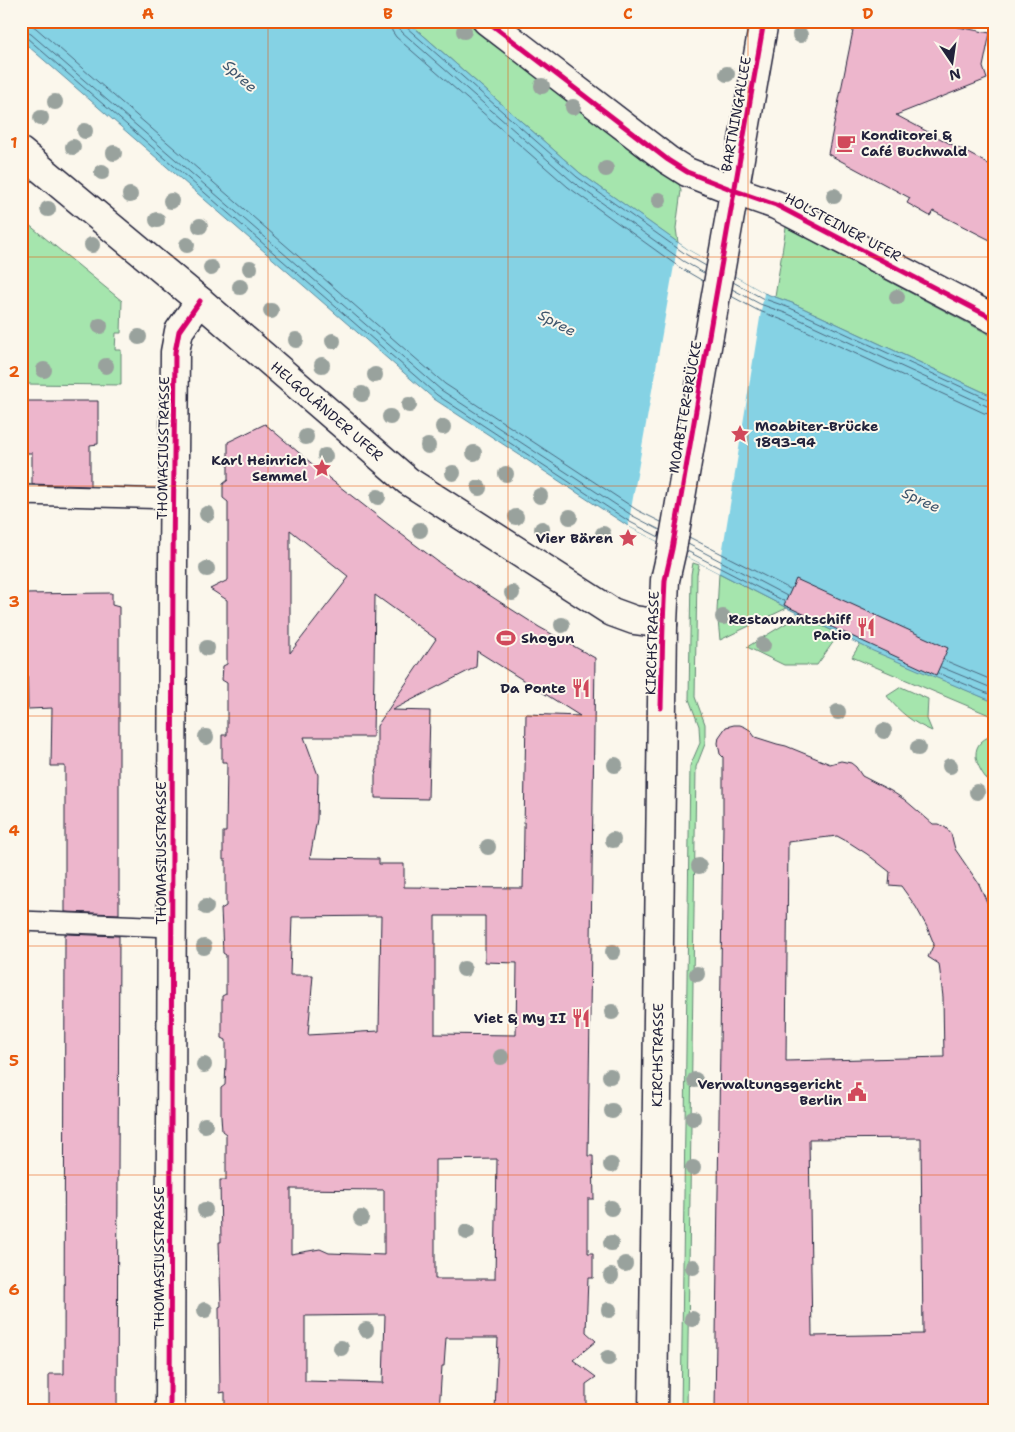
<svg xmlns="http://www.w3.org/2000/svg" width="1015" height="1432" font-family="'Shantell Sans',sans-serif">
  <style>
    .green { fill: #a5e5ad; stroke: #648474 }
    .water { fill: #85d2e4; stroke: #5d8ca0 }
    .pier { fill: #fbf7ec }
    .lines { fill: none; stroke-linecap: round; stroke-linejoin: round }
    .shore { stroke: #4a687f; stroke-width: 1 }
    .building { fill: #edb6cc; stroke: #22223b; fill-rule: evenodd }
    .service-casing { stroke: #22223b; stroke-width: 22 }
    .minor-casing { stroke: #22223b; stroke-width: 31 }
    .service { stroke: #fbf7ec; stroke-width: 19 }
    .minor { stroke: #fbf7ec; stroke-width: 28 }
    .cycleway-casing { stroke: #fbf7ec; stroke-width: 8 }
    .cycleway { stroke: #d6006c; stroke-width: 5 }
    .tree { fill: #99a29d }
    .grid { fill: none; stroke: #e8590c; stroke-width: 1; stroke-opacity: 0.55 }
    .labels { text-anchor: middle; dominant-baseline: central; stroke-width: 4; stroke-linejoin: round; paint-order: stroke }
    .street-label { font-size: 14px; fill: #22223b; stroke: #fbf7ec }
    .poi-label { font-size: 14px; font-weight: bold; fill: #22223b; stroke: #fbf7ec; text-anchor: end }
    .water-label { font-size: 15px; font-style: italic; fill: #40576e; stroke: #fbf7ec }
    .neatline { fill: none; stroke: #e8590c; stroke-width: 2 }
    .grid-label { font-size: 16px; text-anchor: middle; font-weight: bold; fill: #e8590c }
  </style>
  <rect width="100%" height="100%" fill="#fbf7ec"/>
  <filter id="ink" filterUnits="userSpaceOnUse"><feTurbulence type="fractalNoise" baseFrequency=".02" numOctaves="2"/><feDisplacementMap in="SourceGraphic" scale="10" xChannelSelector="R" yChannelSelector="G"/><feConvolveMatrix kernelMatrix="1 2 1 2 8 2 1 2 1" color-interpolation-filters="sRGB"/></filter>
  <g filter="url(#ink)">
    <!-- green -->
    <path class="green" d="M407,21H475L678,180L681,191L676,228L678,243L580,173Z
      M28,224L122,301L121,333H116L115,350H121V385L21,384V227L24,229Z
      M786,227L994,337V397L792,303L775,297Z
      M693,563L699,565L697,574L695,697L705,724V744L696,767L687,1411H681L690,766L700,743L699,726L689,699L691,574Z
      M719,573L787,608L720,640L717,611Z
      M800,615L839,634L817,665H784L747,647Z
      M860,644L994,702V717L852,657Z
      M901,687L928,699L927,719L932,731C913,723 899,712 887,696Z
      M994,735V787C978,772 963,744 994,735Z"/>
    <!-- water -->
    <path class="water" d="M21,21H407L580,173L690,251L764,293L792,303L994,397V702L873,651L787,608L628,526L434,399L21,40Z"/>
    <!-- pier -->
    <path class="pier" d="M678,243L690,251L764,293L719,573L628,526Z"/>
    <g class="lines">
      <!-- shore -->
      <path class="shore" d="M390,21L392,31L396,37L568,187L679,267L703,281
        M398,21V26L402,32L573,182L683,261L704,273
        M404,21L406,27L577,177L687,255L706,266
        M21,23L30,24L36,28L445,384L637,510L661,522
        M21,30L26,31L31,34L441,390L633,516L660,530
        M21,37L27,38L437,395L630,522L659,537
        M733,282L762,298L790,308L990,400L994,401
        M732,289L760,304L788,314L987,406L994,407
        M731,296L757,310L785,321L984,413L994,415
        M689,537L790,589
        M688,544L787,596
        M687,551L784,601
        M944,660L994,681
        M941,667L994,689
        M938,673L994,696"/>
    </g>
    <!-- building -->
    <path class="building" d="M855,21H926L990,33L983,67L987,79L896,115L994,167V242L933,211L930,216L907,203L910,198L828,154Z
      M21,401H98V444L90,445V486L32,484V453H21Z
      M265,424L330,479L389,525L441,564L539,627L595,658L588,1156H593L594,1199H588V1253H593V1278H588L586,1332L596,1341L573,1360L596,1377L586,1384V1411H495L498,1338H446L444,1366H442L439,1411H225V1392L220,1393L219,1307L221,1306L219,1242H221L220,1180H226V1134L222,1131L221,1116V1088L225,1085L226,1062V1040L222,1038V996L226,994V955L223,953L221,909L226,906V860H223V832H226L227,762H222V735H227V683L222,680L223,666L227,664V600L210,589L228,580V502L223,498V484L228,480V442ZM290,530L349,577L290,653ZM375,595L436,639L377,726V769L375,775V798L428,799L430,711L392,710L476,667L477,651L580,716L526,714L523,888L404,887V864H379V859L310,858L317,819L318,775L304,737H373ZM381,916L379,1031L308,1035L313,975H290L292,917ZM435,916H485V962L517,963L516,1035L435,1034ZM497,1159L495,1279H435V1160ZM291,1189L384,1190V1255L329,1253L320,1249L291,1254ZM385,1315L383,1383L305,1381V1316Z
      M796,579L948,648L936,675L784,605Z
      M112,593V605L119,607V914L65,912V766H51L52,708L28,709L27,649H21V594Z
      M734,725H740L745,727L750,730L755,737L777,744L786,746L830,764L841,761L851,763L856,767L862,776L891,791L905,800L933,824H939L946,828L951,834L955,849L979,884L994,918V1411H715L723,825V757L720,754L718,743L719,737L726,727ZM837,836L850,843L867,854L890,872L889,885L901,886L916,907L927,927L934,944L928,957L939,964L943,997L944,1057L786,1061L788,842ZM921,1138L923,1334L812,1336L809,1139Z
      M65,934L119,936L117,1411H49V1374H64Z"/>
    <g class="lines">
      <!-- service casing -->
      <g class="service-casing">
        <path id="service" d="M21,495L174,499
          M21,921L171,927"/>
      </g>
      <!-- minor casing -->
      <g class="minor-casing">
        <g id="minor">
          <path d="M487,21L668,160L687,172L733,190L776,205L994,319"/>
          <path id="s1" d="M21,152L200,301L408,481L612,612L634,620L663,624"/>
          <path d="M170,1411L173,563L175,352L179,331L200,301"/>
          <path id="s2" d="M653,1411L663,624L665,580L672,549C703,373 732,197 764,21"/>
        </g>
      </g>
      <!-- service -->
      <use href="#service" class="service"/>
      <!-- minor -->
      <use href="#minor" class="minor"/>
      <!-- cycleway casing -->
      <g class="cycleway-casing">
        <path id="cycleway" d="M487,21L668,160L687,172L733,190L776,205L994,319
          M661,708L663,624L665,580L672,549C703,373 732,197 764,21
          M170,1411L173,563L175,352L179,331L200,301"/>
      </g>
      <!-- cycleway -->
      <use href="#cycleway" class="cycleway"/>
    </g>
    <!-- trees -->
    <g class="tree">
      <circle cx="464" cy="31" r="8"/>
      <circle cx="800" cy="35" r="8"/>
      <circle cx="727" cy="74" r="8"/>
      <circle cx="542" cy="86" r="8"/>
      <circle cx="55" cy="102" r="8"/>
      <circle cx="573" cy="107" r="8"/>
      <circle cx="41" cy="118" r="8"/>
      <circle cx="85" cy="131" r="8"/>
      <circle cx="73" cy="147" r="8"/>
      <circle cx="114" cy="153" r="8"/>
      <circle cx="606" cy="169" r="8"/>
      <circle cx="102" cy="172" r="8"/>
      <circle cx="130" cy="195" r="8"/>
      <circle cx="834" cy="196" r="8"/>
      <circle cx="659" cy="200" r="8"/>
      <circle cx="171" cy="201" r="8"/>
      <circle cx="48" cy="209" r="8"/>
      <circle cx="157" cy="220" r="8"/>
      <circle cx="200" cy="226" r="8"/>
      <circle cx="92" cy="245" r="8"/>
      <circle cx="187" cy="245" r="8"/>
      <circle cx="211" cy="268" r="8"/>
      <circle cx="250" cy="268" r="8"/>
      <circle cx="240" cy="287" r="8"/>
      <circle cx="897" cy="297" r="8"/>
      <circle cx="271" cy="311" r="8"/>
      <circle cx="100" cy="326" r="8"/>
      <circle cx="139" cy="337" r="8"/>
      <circle cx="296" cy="340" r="8"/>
      <circle cx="333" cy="341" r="8"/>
      <circle cx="322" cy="365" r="8"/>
      <circle cx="106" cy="366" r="8"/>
      <circle cx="44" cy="370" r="8"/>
      <circle cx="375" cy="375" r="8"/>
      <circle cx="362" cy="394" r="8"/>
      <circle cx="409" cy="405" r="8"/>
      <circle cx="390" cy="417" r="8"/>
      <circle cx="443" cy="427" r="8"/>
      <circle cx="306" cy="437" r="8"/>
      <circle cx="428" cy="446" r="8"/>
      <circle cx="474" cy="453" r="8"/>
      <circle cx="325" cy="456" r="8"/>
      <circle cx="453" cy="473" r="8"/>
      <circle cx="506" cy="474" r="8"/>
      <circle cx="479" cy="488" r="8"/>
      <circle cx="540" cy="496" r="8"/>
      <circle cx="378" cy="497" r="8"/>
      <circle cx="207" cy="514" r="8"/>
      <circle cx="516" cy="517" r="8"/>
      <circle cx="570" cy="517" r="8"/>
      <circle cx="542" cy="529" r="8"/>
      <circle cx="420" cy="530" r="8"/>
      <circle cx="603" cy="534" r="8"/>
      <circle cx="207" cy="569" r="8"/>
      <circle cx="512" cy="593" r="8"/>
      <circle cx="723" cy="617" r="8"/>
      <circle cx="562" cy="625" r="8"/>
      <circle cx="763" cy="645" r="8"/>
      <circle cx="207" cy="648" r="8"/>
      <circle cx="838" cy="712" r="8"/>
      <circle cx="884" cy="731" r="8"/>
      <circle cx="206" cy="737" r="8"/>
      <circle cx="918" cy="748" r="8"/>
      <circle cx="615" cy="765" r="8"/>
      <circle cx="950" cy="766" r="8"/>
      <circle cx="977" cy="792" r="8"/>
      <circle cx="613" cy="840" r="8"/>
      <circle cx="488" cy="847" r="8"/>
      <circle cx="699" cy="866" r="8"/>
      <circle cx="206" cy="907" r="8"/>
      <circle cx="204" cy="947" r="8"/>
      <circle cx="613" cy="952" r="8"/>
      <circle cx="464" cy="969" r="8"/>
      <circle cx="697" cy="974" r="8"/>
      <circle cx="612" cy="1012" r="8"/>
      <circle cx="501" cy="1057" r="8"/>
      <circle cx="204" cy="1065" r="8"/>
      <circle cx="610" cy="1076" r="8"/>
      <circle cx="695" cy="1080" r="8"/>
      <circle cx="612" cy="1111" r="8"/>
      <circle cx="693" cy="1118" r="8"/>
      <circle cx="205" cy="1125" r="8"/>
      <circle cx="611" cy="1165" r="8"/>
      <circle cx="693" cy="1168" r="8"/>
      <circle cx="611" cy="1208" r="8"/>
      <circle cx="205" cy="1210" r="8"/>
      <circle cx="361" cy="1218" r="8"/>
      <circle cx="467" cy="1232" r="8"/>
      <circle cx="611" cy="1243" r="8"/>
      <circle cx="625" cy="1264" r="8"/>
      <circle cx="693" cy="1267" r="8"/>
      <circle cx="611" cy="1276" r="8"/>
      <circle cx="205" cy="1310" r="8"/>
      <circle cx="609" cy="1310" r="8"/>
      <circle cx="692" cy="1319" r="8"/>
      <circle cx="366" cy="1330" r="8"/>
      <circle cx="341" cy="1348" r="8"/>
      <circle cx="608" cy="1358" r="8"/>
    </g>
  </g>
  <!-- grid -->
  <path class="grid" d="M268,21V1411M508,21V1411M748,21V1411M21,257H994M21,486H994M21,716H994M21,946H994M21,1175H994"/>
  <!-- icons -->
  <defs>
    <g id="cafe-bare" transform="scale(1.5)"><path d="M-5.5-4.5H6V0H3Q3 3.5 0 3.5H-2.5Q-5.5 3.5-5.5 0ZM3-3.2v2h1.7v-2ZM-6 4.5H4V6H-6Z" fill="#d1495b" stroke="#fbf7ec" stroke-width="2.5" paint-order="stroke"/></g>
    <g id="sight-bare" transform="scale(1.5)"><path d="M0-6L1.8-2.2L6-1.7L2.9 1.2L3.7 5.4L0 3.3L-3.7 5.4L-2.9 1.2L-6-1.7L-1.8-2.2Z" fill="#d1495b" stroke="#fbf7ec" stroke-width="2.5" paint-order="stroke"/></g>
    <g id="restaurant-bare" transform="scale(1.5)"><path d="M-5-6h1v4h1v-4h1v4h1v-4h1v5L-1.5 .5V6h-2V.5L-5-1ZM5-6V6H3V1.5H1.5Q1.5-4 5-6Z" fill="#d1495b" stroke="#fbf7ec" stroke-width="2.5" paint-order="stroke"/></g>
    <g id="stadium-bare" transform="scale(1.5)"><path d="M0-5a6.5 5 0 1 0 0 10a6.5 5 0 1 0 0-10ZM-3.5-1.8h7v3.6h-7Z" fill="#d1495b" stroke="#fbf7ec" stroke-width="2.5" paint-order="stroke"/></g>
    <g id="civic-bare" transform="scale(1.5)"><path d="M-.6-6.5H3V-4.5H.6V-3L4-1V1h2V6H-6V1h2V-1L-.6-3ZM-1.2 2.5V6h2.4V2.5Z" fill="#d1495b" stroke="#fbf7ec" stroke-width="2.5" paint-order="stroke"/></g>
  </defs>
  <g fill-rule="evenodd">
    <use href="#cafe-bare" x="846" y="143"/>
    <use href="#sight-bare" x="740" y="434"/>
    <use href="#sight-bare" x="322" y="468"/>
    <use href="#sight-bare" x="628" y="538"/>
    <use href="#restaurant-bare" x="866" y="627"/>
    <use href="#stadium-bare" x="506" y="638"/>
    <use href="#restaurant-bare" x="581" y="688"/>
    <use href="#restaurant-bare" x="581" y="1018"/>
    <use href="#civic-bare" x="857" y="1092"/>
  </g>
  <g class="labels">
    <!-- street labels -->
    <g class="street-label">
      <text transform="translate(736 114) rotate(-80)">BARTNINGALLEE</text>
      <text transform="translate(843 227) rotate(28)">HOLSTEINER UFER</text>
      <text transform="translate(685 407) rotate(-80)">MOABITER-BRÜCKE</text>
      <text stroke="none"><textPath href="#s1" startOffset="401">HELGOLÄNDER UFER</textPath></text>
      <text transform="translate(163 448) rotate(-89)">THOMASIUSSTRASSE</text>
      <text transform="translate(652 643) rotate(-88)">KIRCHSTRASSE</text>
      <text transform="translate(161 853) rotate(-90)">THOMASIUSSTRASSE</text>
      <text stroke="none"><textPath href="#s2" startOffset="356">KIRCHSTRASSE</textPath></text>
      <text transform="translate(159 1258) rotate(-90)">THOMASIUSSTRASSE</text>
    </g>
    <!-- poi labels -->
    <g class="poi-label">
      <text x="861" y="135" text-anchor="start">Konditorei &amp;<tspan x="861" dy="16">Café Buchwald</tspan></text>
      <text x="755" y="426" text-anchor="start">Moabiter-Brücke<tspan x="755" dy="16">1893-94</tspan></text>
      <text x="307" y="460">Karl Heinrich<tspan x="307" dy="16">Semmel</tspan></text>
      <text x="613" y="538">Vier Bären</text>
      <text x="851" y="619">Restaurantschiff<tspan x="851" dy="16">Patio</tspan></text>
      <text x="521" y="638" text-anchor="start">Shogun</text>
      <text x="566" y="688">Da Ponte</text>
      <text x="566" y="1018">Viet &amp; My II</text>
      <text x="842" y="1084">Verwaltungsgericht<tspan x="842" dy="16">Berlin</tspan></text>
    </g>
    <!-- water labels -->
    <g class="water-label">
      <text transform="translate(240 76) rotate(43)">Spree</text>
      <text transform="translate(557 323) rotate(28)">Spree</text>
      <text transform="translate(921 500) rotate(25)">Spree</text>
    </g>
  </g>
  <!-- margin -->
  <rect width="1015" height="1432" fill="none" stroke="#fbf7ec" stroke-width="55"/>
  <!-- north arrow -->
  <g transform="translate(952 62) rotate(167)" stroke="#fbf7ec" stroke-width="4" paint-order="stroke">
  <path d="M0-4L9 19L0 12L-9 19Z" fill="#22223b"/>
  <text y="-8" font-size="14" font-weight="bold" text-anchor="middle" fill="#22223b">N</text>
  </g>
  <rect x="28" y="28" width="960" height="1376" class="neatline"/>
  <g class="grid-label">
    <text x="148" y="19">A</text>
    <text x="388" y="19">B</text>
    <text x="628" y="19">C</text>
    <text x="868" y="19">D</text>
    <text x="14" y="148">1</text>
    <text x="14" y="377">2</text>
    <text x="14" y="607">3</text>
    <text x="14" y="836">4</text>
    <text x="14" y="1066">5</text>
    <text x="14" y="1295">6</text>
  </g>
</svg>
